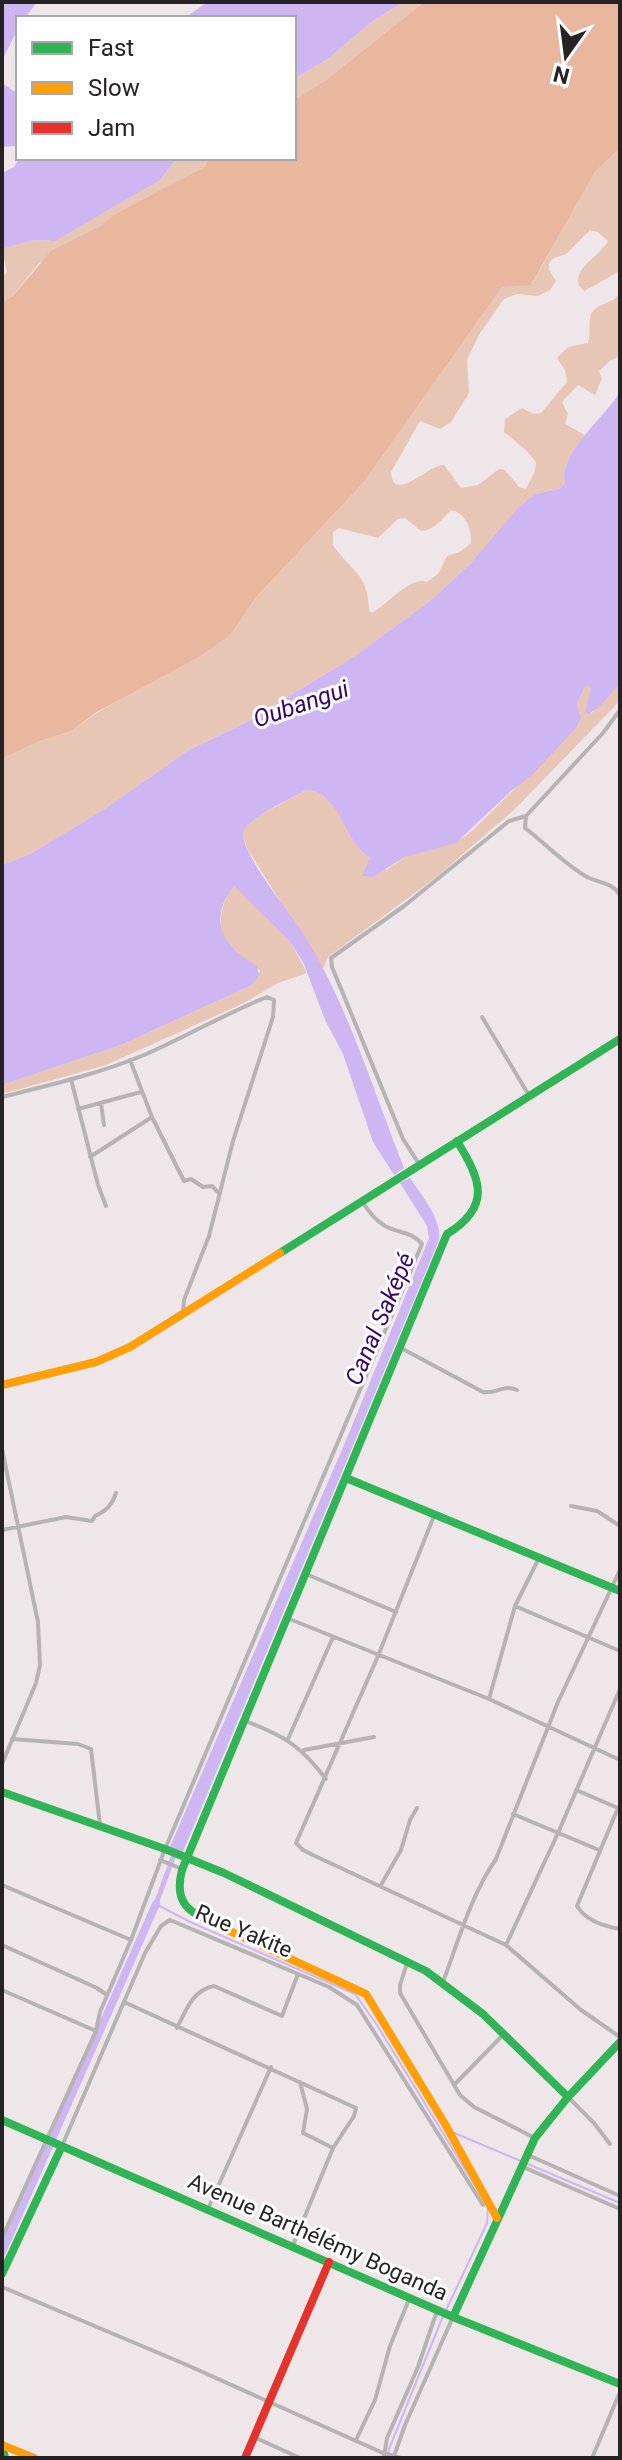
<svg xmlns="http://www.w3.org/2000/svg" width="622" height="2460" font-family="Roboto,sans-serif">
  <style>
    .green { fill: #e7c6b6; fill-rule: evenodd }
    .forest { fill: #e8b79e }
    .water { fill: #cdb6f1 }
    .lines { fill: none; stroke-linecap: round; stroke-linejoin: round }
    .stream { stroke: #cdb6f1; stroke-width: 2 }
    .canal { stroke: #cdb6f1; stroke-width: 5 }
    .river { stroke: #cdb6f1; stroke-width: 8 }
    .street { stroke: #b6b3b4; stroke-width: 4 }
    .fast { stroke: #30b455; stroke-width: 8 }
    .slow { stroke: #ff9f0a; stroke-width: 8 }
    .jam { stroke: #e5322d; stroke-width: 8 }
    .labels { text-anchor: middle; dominant-baseline: central; stroke-width: 6; stroke-linejoin: round; paint-order: stroke }
    .street-label { font-size: 22px; fill: #272223; stroke: #fff }
    .water-label { font-size: 24px; font-style: italic; fill: #390568; stroke: #fff }
  </style>
  <rect width="100%" height="100%" fill="#eee6e8"/>
  <!-- green -->
  <path class="green" d="M403,2H424L326,80L294,100V79L329,58L370,23Z
    M620,148V271L584,291C563,274 601,256 608,241L598,232L590,230L566,254L554,258L549,263V270L556,281L550,290L538,296L517,294L504,299L480,333L467,360L469,393L451,422L440,429L420,421L391,472C393,505 429,464 444,465L461,488L478,485L499,469L505,470L519,487L526,489L535,471L536,462L526,450L504,432L505,419L522,408L534,414L541,413L567,382L565,370L557,358L568,347L588,343C591,334 588,323 591,314C597,303 612,304 620,294L618,357L611,360L599,371L602,378L595,395L578,385L562,402L568,414L565,424L585,435C576,449 560,465 565,483L559,489L535,494L471,563L430,601L352,658L243,724L189,750L106,808L32,853L2,865V759L37,742L71,731L95,714L231,634L257,596L364,482L502,287L532,284L595,172ZM451,510C466,513 472,530 471,543L460,552L447,556L438,574L427,582C411,575 387,605 372,613L369,611C368,572 352,573 333,545V532L339,528L378,538L398,519L405,518L421,531C435,530 442,519 451,510Z
    M177,158H209L206,167L115,214L102,226L38,264L13,296L2,302V278L7,272L2,249L34,240L50,241L59,238L160,180Z
    M620,684V700L614,707L514,810L435,878L328,957L323,969L248,850L242,834L245,827L255,818L306,790C332,789 343,827 356,845C360,851 365,854 370,858L369,864L387,870C398,862 409,853 422,850C445,846 453,846 472,831L577,727L581,718L577,704L584,688L588,686L591,688L585,711L592,713Z
    M234,885L291,943L307,973L278,983L244,1003L106,1065L2,1094V1085L121,1045L252,985L260,971C254,963 246,961 239,956C213,936 218,908 234,885Z"/>
  <!-- forest -->
  <path class="forest" d="M424,2H620V148L595,172L531,285L502,287L364,482L257,596L231,634L202,655L95,713L71,731L37,742L2,759V302L13,296L51,251L101,226L115,214L205,167L209,158H294V100L326,80Z"/>
  <!-- water -->
  <path class="water" d="M2,2H37L25,18H18V28L2,61Z
    M207,2H403L370,23L329,58L294,79V18H185Z
    M2,83L18,94V149L14,146L2,147Z
    M19,158H177L160,180L55,241L34,240L2,249V173L14,167Z
    M620,392V684L597,709L588,714L585,711L591,688L588,686L584,688L577,704L581,718L577,727L531,776L512,790L456,843L405,857L373,877L362,876L370,858C365,854 360,851 356,845C343,827 332,789 306,790C293,798 242,820 243,834C243,856 290,913 303,933C348,1005 373,1090 404,1168L394,1175L373,1142L343,1054L325,1020L304,964L291,943L234,886C207,921 223,947 257,966L259,975L252,985L121,1045L2,1085V865L32,853L106,808L189,750L243,724L352,658L430,601L471,563L518,508L535,494L559,489L565,483C557,455 606,416 620,392Z
    M410,1178C421,1195 442,1218 439,1240L182,1854L169,1849L347,1438L429,1238L427,1226L400,1183Z"/>
  <g class="lines">
    <!-- stream -->
    <path class="stream" d="M156,1904L188,1921L355,1994L377,2025L488,2207L487,2223L441,2321L389,2449L388,2458
      M452,2132L620,2203"/>
    <!-- canal -->
    <path class="canal" d="M156,1904L175,1852"/>
    <!-- river -->
    <path class="river" d="M2,2252L156,1904"/>
    <!-- street -->
    <path class="street" d="M526,816L525,828C545,843 565,865 587,877C599,883 612,882 620,895
      M482,1017L530,1097
      M130,1060L152,1117L184,1181L191,1179L203,1187L212,1186L219,1193
      M71,1079L98,1185L106,1206
      M2,1097C50,1085 98,1074 144,1055C186,1037 224,1014 267,997L274,1000L273,1017L233,1141L209,1236L184,1300L183,1313
      M101,1103L104,1125
      M78,1109L141,1092
      M90,1157L152,1117
      M419,1164L403,1139L332,967L331,958L404,906L509,821L526,816L603,733L620,710
      M401,1348L483,1392C496,1394 504,1384 517,1390
      M2,1449L38,1622L40,1665L36,1683L2,1764
      M571,1506L597,1511L620,1526
      M434,1516L378,1656L296,1843L303,1850L315,1856L506,1945L581,2010L620,2037
      M2,1530L66,1517L92,1521L95,1516C106,1511 112,1505 116,1493
      M306,1574L396,1612
      M515,1606L620,1651
      M287,1618L489,1699L620,1760
      M489,1699L515,1606L540,1556
      M243,1720C284,1736 299,1744 326,1779
      M12,1739L78,1744L91,1749L100,1825
      M288,1739L333,1637
      M304,1750L374,1737
      M576,1790L618,1808
      M618,1808L577,1906C586,1921 604,1926 620,1929
      M513,1814L599,1850
      M160,1860L182,1869
      M2,1885L131,1940
      M381,1885L401,1850L410,1820L417,1808
      M2,1945L97,1988L107,1995
      M506,1945L558,1833L620,1689
      M407,1963L400,1985V1993L460,2095L474,2107L535,2138
      M443,1982C458,1942 471,1895 496,1859L558,1702L620,1570
      M2,1990L96,2031
      M124,2002L356,2108L354,2116L333,2148L293,2245
      M177,2028C186,2010 193,1990 214,1986L282,2016L298,1974
      M300,2082L307,2109L303,2133L333,2148
      M455,2084L504,2034
      M568,2097L594,2123L610,2144
      M62,2146L145,1953L161,1926L170,1920L329,1987L357,2005L483,2205
      M528,2155L620,2196
      M523,2167L620,2209
      M208,2209L271,2067
      M2,2238L96,2031L100,2012L131,1940L165,1849L422,1244C413,1232 398,1233 385,1226C375,1220 368,1211 362,1201
      M2,2287L187,2365L383,2453L401,2458
      M254,2437L300,2458
      M356,2440L375,2400L390,2346L410,2297
      M394,2456L405,2425L453,2317
      M384,2458L387,2438L418,2367L437,2311
      M592,2458L620,2392"/>
    <!-- fast -->
    <path class="fast" d="M280,1253L620,1039
      M346,1478L620,1591
      M2,1792L165,1849L224,1873L426,1971L483,2014L568,2097
      M219,1926C190,1912 173,1905 182,1870L447,1234C492,1206 481,1180 457,1141
      M2,2120L453,2317L620,2384
      M2,2274L62,2146
      M453,2317L535,2138L568,2097L620,2042
      M2,2445L5,2458"/>
    <!-- slow -->
    <path class="slow" d="M2,1385L96,1362L130,1347L280,1253
      M219,1926L366,1994L445,2124L497,2218
      M2,2445L34,2458"/>
    <!-- jam -->
    <path class="jam" d="M245,2458L329,2262"/>
  </g>
  <g class="labels">
    <!-- street labels -->
    <g class="street-label">
      <text transform="translate(244 1931) rotate(23)">Rue Yakite</text>
      <text transform="translate(318 2237) rotate(24)">Avenue Barthélémy Boganda</text>
    </g>
    <!-- water labels -->
    <g class="water-label">
      <text transform="translate(301 704) rotate(-19)">Oubangui</text>
      <text transform="translate(380 1319) rotate(-67)">Canal Saképé</text>
    </g>
  </g>
  <!-- border -->
  <rect width="622" height="2460" fill="none" stroke="#272223" stroke-width="8"/>
  <!-- legend -->
  <rect x="16" y="16" width="280" height="144" fill="#ffffff" stroke="#a9a7a7" stroke-width="2"/>
  <rect x="32" y="42" width="40" height="12" fill="#30b455" stroke="#a9a7a7" stroke-width="2"/>
  <text x="88" y="56" font-size="24" fill="#272223">Fast</text>
  <rect x="32" y="82" width="40" height="12" fill="#ff9f0a" stroke="#a9a7a7" stroke-width="2"/>
  <text x="88" y="96" font-size="24" fill="#272223">Slow</text>
  <rect x="32" y="122" width="40" height="12" fill="#e5322d" stroke="#a9a7a7" stroke-width="2"/>
  <text x="88" y="136" font-size="24" fill="#272223">Jam</text>
  <!-- north arrow -->
  <g transform="translate(566 56) rotate(194)" stroke="#ffffff" stroke-width="6" paint-order="stroke">
  <path d="M0-6L14 30L0 20L-14 30Z" fill="#272223"/>
  <text y="-12" font-size="22" font-weight="bold" text-anchor="middle" fill="#272223">N</text>
  </g>
</svg>
